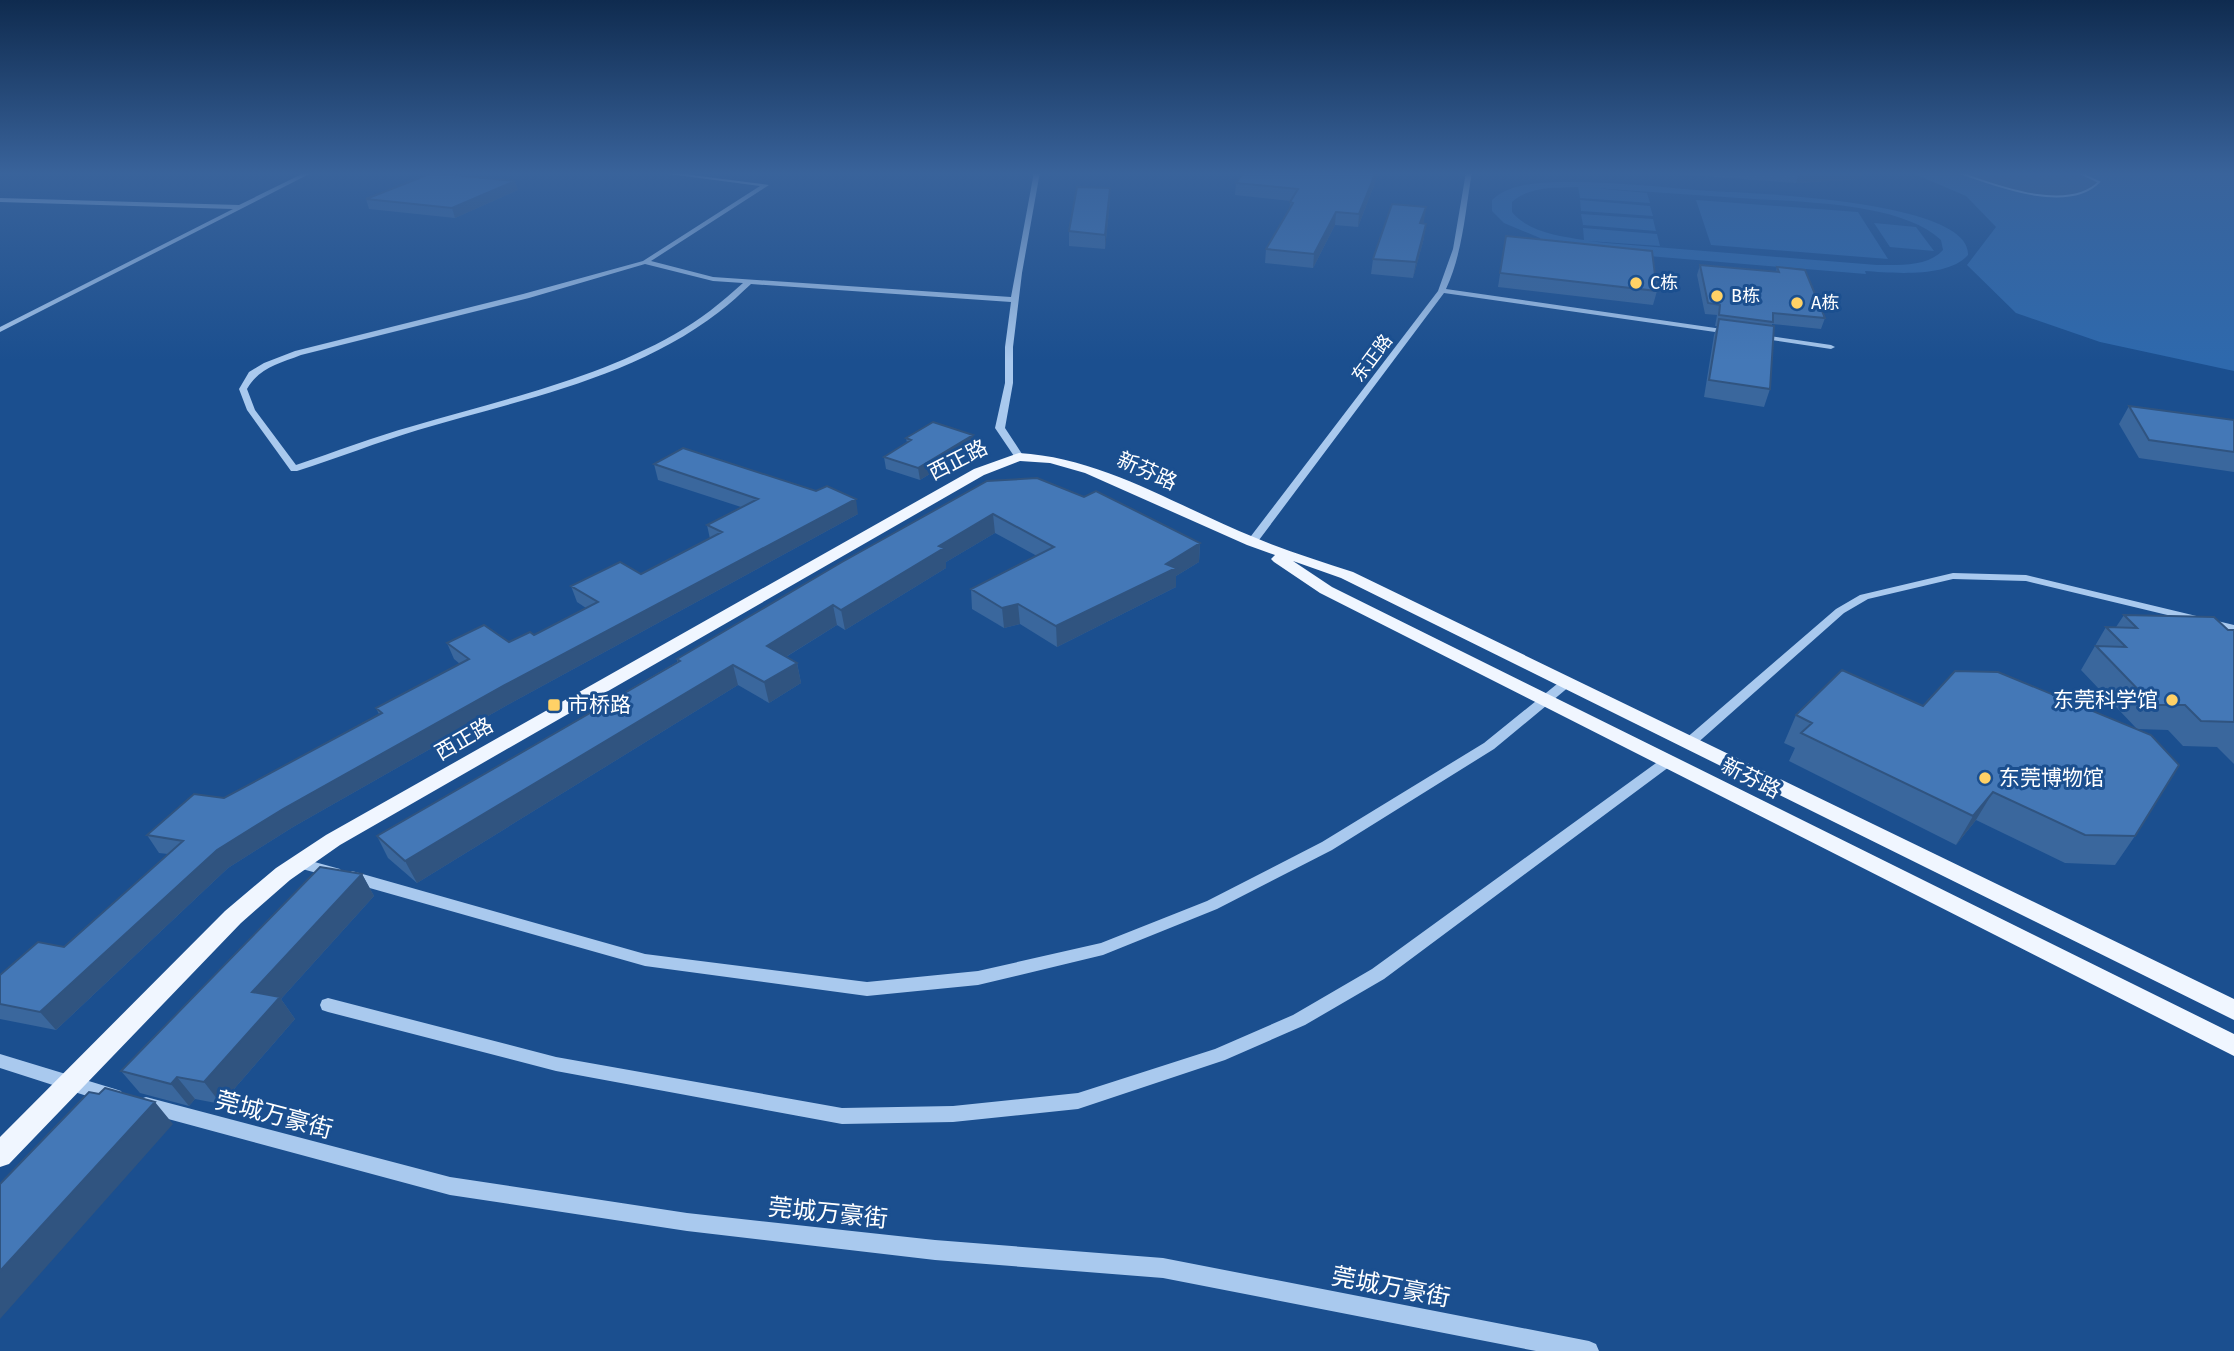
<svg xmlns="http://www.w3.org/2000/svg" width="2234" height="1351" font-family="'Fira Sans','Noto Sans SC',sans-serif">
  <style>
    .green { fill: #2e69ad; fill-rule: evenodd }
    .water { fill: #3c6290; stroke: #9cc4f0; stroke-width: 2 }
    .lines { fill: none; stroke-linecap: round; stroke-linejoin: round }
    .minor { fill: #a9c9ee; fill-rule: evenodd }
    .major { fill: #f0f6ff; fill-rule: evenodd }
    .wall { fill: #3a679d }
    .shaded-wall { fill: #305480 }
    .building { fill: #4478b7; stroke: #305480; stroke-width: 2 }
    .poi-dot { fill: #ffd166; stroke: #1b4f8f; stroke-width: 2.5 }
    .labels { text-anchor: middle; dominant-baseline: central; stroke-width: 6; stroke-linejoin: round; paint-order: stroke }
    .far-poi-label { font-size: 18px; fill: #fff; stroke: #1b4f8f; text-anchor: start }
    .far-street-label { font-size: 18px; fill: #fff; stroke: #1b4f8f }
    .street-label { font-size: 21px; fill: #fff; stroke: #1b4f8f }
    .poi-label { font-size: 21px; fill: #fff; stroke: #1b4f8f; text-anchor: start }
    .near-street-label { font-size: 24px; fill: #fff; stroke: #1b4f8f }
  </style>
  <rect width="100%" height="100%" fill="#1b4f8f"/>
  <!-- green -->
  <path class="green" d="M1910,172H2234V371L2100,342L2016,313L1967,265L1996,227L1966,196Z
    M1561,182C1611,181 1661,187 1710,191C1748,193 1972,200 1968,255C1948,278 1893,273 1865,271L1866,274L1540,247V238L1504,223L1492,211V200C1510,183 1538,183 1561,182ZM1578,187L1580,198L1650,203L1647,193L1594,188C1642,191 1690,195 1739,198C1794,202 1900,201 1941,240L1943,250C1928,267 1898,265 1877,265L1606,243L1588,241L1660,246L1657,234L1583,228L1584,240C1560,236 1528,232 1512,212V202C1529,186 1557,188 1578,187Z
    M1580,200L1650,206L1653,216L1581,211Z
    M1696,200L1858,212L1888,259L1711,245Z
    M1581,214L1653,219L1656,231L1583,225Z
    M1874,223L1916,227L1934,251L1890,247Z"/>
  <!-- water -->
  <path class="water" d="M1957,172H2078L2099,182C2067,214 1994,185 1957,172Z"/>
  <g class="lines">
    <!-- minor -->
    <path class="minor" d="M306,172H313L0,332V327L233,209L0,202V198L239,205Z
      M654,172H668L769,185L651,261L713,277L1011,297L1034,172H1040L1022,273L1013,347V383L1005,428L1024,457L1022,459H1016L995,428L1005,383V347L1011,302L751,284C741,293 730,304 719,312C634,378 520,400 418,430C378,442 338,458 297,471H291L247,410L239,389L249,372L264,363L295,351L523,294L643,261L760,186ZM645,264L713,281L743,283C722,302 700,320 675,334C594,380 501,400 413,426C373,437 335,452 296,465L255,410L247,389C260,367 278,364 301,355L529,298Z
      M1466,172H1472C1465,212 1463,252 1446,289L1729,330L1733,332L1729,334L1444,293L1256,544H1248L1247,542L1248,540L1438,291L1453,249Z
      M1755,334L1831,345L1835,347L1831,349L1758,338L1754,336Z
      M1953,573L2026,575L2234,625V631L2026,581L1953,579L1868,599L1844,613L1694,746H1684L1682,743L1684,740L1836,609L1860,595Z
      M1566,679L1570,680L1572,683L1570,686L1494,749L1332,850L1217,909L1103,955L978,985L867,996L645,966L352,883L347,881L345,877L347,873L352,871L645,954L867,982L978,971L1101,943L1207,901L1322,842L1484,743L1562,680Z
      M1668,757L1673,758L1675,761L1673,764L1384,979L1305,1025L1225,1060L1078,1109L953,1122L842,1124L556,1071L328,1012L322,1010L320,1005L322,1000L328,998L556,1057L842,1108L953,1106L1078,1093L1215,1049L1293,1015L1372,969L1663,758Z
      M300,858L340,869L342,873L340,877L335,878L295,867L293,863L295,859Z
      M0,1054L115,1089L121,1091L124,1097L121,1103L115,1105L0,1068Z
      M146,1097L450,1177L687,1213L935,1240L1163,1258L1589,1341L1596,1344L1599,1351H1536L1163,1278L935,1260L687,1231L450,1195L146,1113L140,1111L137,1105L140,1099Z"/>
    <!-- major -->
    <path class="major" d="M1019,453C1104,458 1178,507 1256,538C1287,551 1320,561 1353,572L2234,999V1020L1341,578L1293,561L1332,587L2234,1034V1056L1320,593L1274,562L1271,559L1275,555L1247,545L1085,473L1050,463L1020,461L984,475L340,845L290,880L241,923L9,1164L0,1167V1137L225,911L276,868L326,835L974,469Z"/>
  </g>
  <!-- wall -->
  <path class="wall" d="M1676,172H1863L1860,179L1796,183L1676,174Z
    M1378,175L1358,227L1335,225L1313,268L1265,263L1266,249L1289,210L1291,201L1235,195L1236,183Z
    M1110,188V201L1105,249L1069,246V231Z
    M518,190L455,218L369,209L366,199Z
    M1426,207L1423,223L1424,238L1413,278L1371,274L1373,259Z
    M1506,236L1657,291L1653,305L1498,287Z
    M1700,265L1776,272L1777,267L1825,318L1821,329L1772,324L1770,389L1764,407L1704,397L1714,335L1717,326H1715L1717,315L1705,314L1697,275Z
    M2129,406L2234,420V472L2139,458L2119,424Z
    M973,435L974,447L920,480L886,469L884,457L907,443L906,438Z
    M654,464L858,514L511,703L293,827L228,868L56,1030L0,1019V975L64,947L168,854L159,853L147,835L224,798L379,714L376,708L460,664L454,659L447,643L509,642L534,635L586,608L577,602L571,586L641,574L710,539L707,525L741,507L658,480Z
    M987,481L1200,543L1199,562L1176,576V587L1057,647L1020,624L1004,628L972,609L971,589L1037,556L995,533L946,562V568L845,630L837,625L786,657L797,663L801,683L769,703L738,685L417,883L388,858L377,836L677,662V659Z
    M2124,615L2234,630V764L2217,747L2183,746L2168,730L2137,729L2135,836L2115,865L2065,863L1976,820L1956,845L1789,761L1795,748L1784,743L1796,715L1923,706L2137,729L2081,670L2106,627H2116Z
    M362,874L374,896L281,999L295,1019L221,1104L195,1099L189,1106L140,1093L121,1071Z"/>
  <!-- shaded-wall -->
  <path class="shaded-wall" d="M1376,172H1379L1378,175L1358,227L1359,214Z
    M1799,172H1863L1860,179L1796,183Z
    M515,181L518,190L455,218L452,208Z
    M1110,188V201L1105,249V235Z
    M1426,207L1424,221L1418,237L1420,223Z
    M1336,212L1335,225L1313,268L1314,254Z
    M1426,224L1424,238L1413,278L1416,262Z
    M973,435L974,447L920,480L918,468Z
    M856,499L858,514L511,703L293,827L228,868L56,1030L40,1012L217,850L283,809L505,685Z
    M993,514L995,533L946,562V568L845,630L841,610L939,546Z
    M1200,543L1199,562L1176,576V587L1057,647L1056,626Z
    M1018,604L1020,624L1004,628L1002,608Z
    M833,605L837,625L771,666L767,646Z
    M797,663L801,683L769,703L764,682Z
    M733,665L738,685L417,883L405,861Z
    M1993,792L1976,820L1956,845L1973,816Z
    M362,874L374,896L281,999L295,1019L221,1104L204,1082L252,992Z
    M177,1077L195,1099L189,1106L171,1084Z
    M155,1102L173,1124L0,1319V1271Z"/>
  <!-- building -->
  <path class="building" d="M1244,172H1376L1359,214L1336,212L1314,254L1266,249L1293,203L1290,202L1298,189L1236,183Z
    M432,173L515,181L452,208L366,199Z
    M1077,187L1110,188L1105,235L1069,231Z
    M1392,204L1426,207L1420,223L1426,224L1416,262L1373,259Z
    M1506,236L1652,251L1657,291L1500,273Z
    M1700,265L1779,272L1777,267L1805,270L1825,318L1773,313V322L1719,315L1720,305L1708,303Z
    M1719,319L1774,326L1770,389L1709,380Z
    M2129,406L2234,420V452L2149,440Z
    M933,422L973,435L918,468L884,457L911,440L906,438Z
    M683,448L816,491L827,486L856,499L505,685L283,809L217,850L40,1012L0,1004V975L38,942L64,947L183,841L147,835L194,794L224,798L382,713L376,708L469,659L447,643L484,625L509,642L530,632L534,635L598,602L571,586L620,562L641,574L722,532L707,525L758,499L654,464Z
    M1037,478L1084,497L1096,491L1200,543L1166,564L1176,568L1056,626L1018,604L1002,608L971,589L1054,547L993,514L939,546L944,548L841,610L833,605L767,646L797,663L764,682L733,665L405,861L377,836L680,661L677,659L842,562L987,481Z
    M2124,615L2214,617L2228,630H2234V722L2201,721L2185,705H2153L2096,646L2126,647L2106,627L2137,628Z
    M1842,670L1923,706L1955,671L1998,672L2151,735L2179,765L2135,836L2085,835L1993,792L1973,816L1801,733L1812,723L1796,715Z
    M320,867L362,874L252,992L280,997L204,1082L177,1077L171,1084L121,1071Z
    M105,1088L155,1102L0,1271V1184L89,1092L99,1094Z"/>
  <!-- sky -->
  <linearGradient id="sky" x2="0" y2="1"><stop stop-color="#0f2b4f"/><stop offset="0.48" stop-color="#39639b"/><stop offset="1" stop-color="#39639b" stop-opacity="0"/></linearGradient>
  <rect width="2234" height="361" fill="url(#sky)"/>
  <!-- markers -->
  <g class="poi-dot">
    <circle cx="1636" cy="283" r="7"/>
    <circle cx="1717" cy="296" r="7"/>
    <circle cx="1797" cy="303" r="7"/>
    <circle cx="2172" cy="700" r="7"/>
    <rect x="547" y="698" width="14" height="14" rx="3.5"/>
    <circle cx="1985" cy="778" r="7"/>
  </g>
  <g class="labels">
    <!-- far-poi labels -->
    <g class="far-poi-label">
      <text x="1650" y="283">C栋</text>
      <text x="1731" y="296">B栋</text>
      <text x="1811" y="303">A栋</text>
    </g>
    <!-- far-street labels -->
    <g class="far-street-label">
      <text transform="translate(1372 358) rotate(-53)">东正路</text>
    </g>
    <!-- street labels -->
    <g class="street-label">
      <text transform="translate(958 460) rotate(-27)">西正路</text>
      <text transform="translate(1147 471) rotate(24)">新芬路</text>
      <text transform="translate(464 739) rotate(-30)">西正路</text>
      <text transform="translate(1751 778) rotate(27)">新芬路</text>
    </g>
    <!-- poi labels -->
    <g class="poi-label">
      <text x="2158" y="700" text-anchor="end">东莞科学馆</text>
      <text x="568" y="705">市桥路</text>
      <text x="1999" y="778">东莞博物馆</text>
    </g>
    <!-- near-street labels -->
    <g class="near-street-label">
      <text transform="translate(274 1115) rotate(15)">莞城万豪街</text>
      <text transform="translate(828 1213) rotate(6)">莞城万豪街</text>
      <text transform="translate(1391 1287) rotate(11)">莞城万豪街</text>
    </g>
  </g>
</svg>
